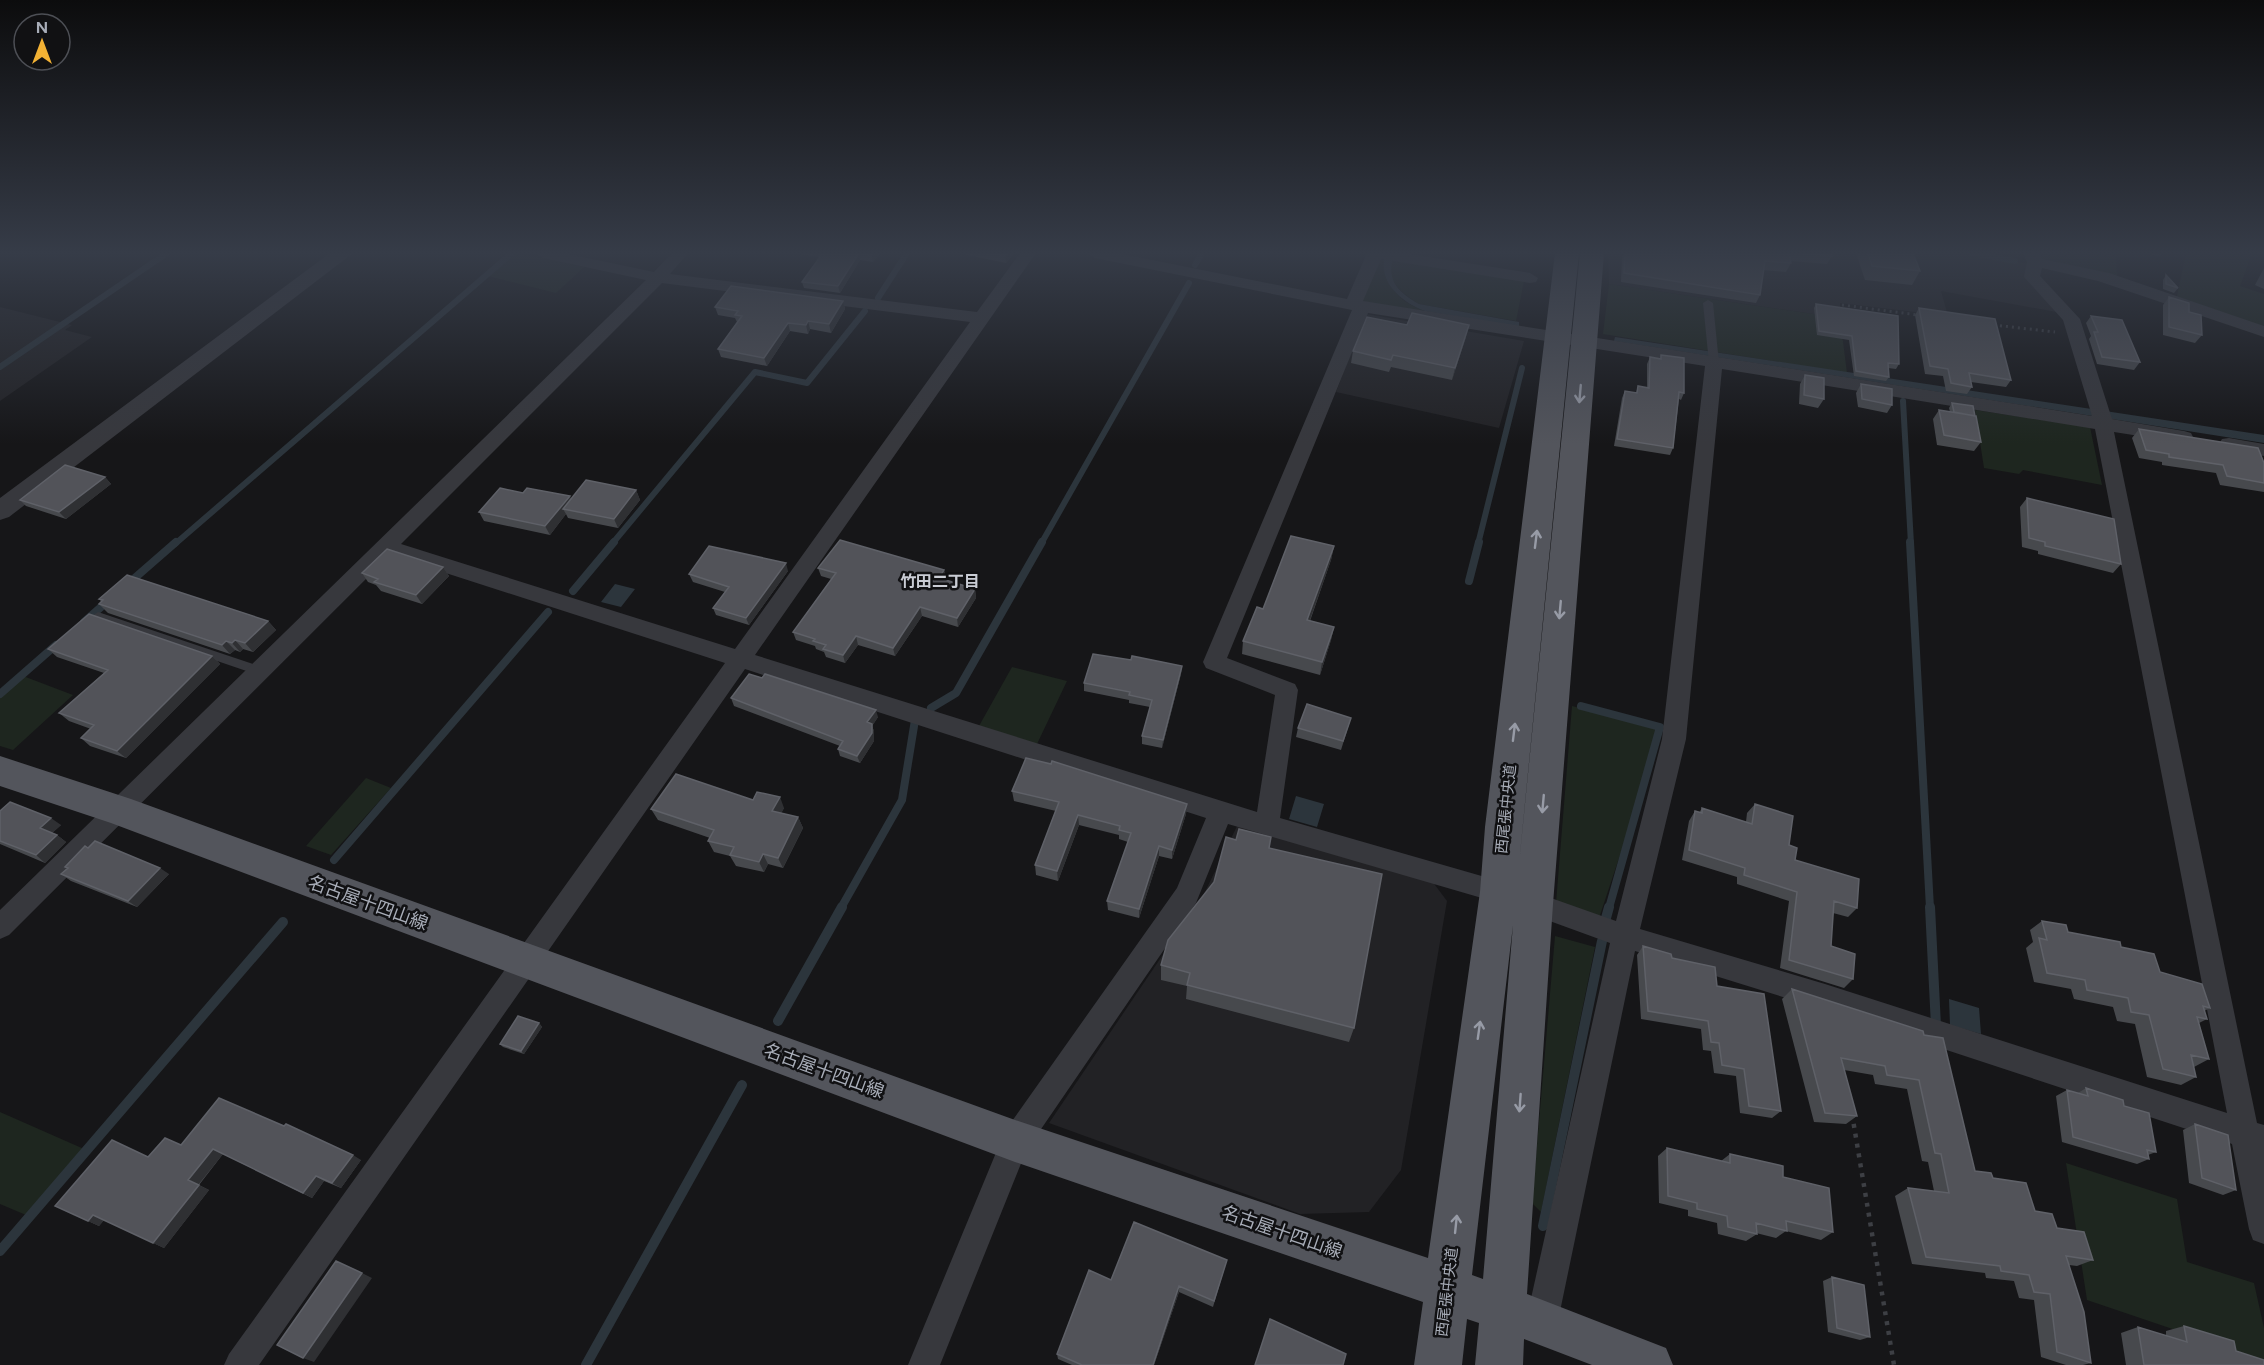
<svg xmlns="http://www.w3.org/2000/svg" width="2264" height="1365" font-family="Figtree,'Noto Sans JP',sans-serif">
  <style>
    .built { fill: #222225 }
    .green { fill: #1e261f }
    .water { fill: #2c353c }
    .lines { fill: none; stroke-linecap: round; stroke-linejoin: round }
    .stream-far2 { stroke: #2c353c; stroke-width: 6 }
    .stream-far1 { stroke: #2c353c; stroke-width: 8 }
    .stream { stroke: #2c353c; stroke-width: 10 }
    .path-far1 { stroke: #3d3f44; stroke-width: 3; stroke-dasharray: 2 4; stroke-linecap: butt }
    .path { stroke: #3d3f44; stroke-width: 4.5; stroke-dasharray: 4 6; stroke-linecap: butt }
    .service { fill: #37383d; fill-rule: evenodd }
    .minor { fill: #37383d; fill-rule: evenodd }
    .tertiary { fill: #37383d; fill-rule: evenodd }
    .primary { fill: #53555c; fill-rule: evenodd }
    .wall { fill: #47494d }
    .shaded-wall { fill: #2f3033 }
    .building { fill: #525359; stroke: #5f6168; stroke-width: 1.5 }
    .oneway { stroke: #979ba6 }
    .labels { text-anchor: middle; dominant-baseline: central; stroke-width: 5; stroke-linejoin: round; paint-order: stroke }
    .street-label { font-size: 15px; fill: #a8adb8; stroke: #111113 }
    .neighbourhood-label { font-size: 16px; font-weight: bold; fill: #c9ccd4; stroke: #111113 }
    .near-street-label { font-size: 18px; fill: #a8adb8; stroke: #111113 }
  </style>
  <rect width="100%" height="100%" fill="#161618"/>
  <!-- built -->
  <path class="built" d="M1608,253H1967L2028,264L2062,313L1941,291L1948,316L1840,303V318L1609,284Z
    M0,307L72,325L65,330L92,337L0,401Z
    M1366,314L1524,341L1499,428L1336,392Z
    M1238,824L1432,881L1447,901L1401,1170L1369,1212L1300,1214L1049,1123L1204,894Z"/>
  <!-- green -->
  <path class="green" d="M516,253H517L584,267L556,293L488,276Z
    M2035,253H2116L2117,278L2037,259Z
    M2186,253L2252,254L2240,286L2264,294V327L2176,301Z
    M1378,258L1384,259C1387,287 1397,301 1425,311L1366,303L1361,299Z
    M1392,260L1524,281L1516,321L1419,304C1404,295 1384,280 1392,260Z
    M1609,284L1840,318L1847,373L1603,334Z
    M1975,410L2090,427L2102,485L2023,470L2019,474L1984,468Z
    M1012,667L1067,681L1037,744L979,726Z
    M23,676L73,695L13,750L0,746V696Z
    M1572,706L1662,729L1598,921L1556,903Z
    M366,778L391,788L331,855L306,846Z
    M1555,936L1595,947L1541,1212L1532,1203Z
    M0,1112L84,1149L26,1215L0,1204Z
    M2066,1163L2177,1199L2187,1262L2254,1283L2264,1328V1360L2087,1300Z"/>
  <!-- water -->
  <path class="water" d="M1386,253H1395C1385,278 1396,291 1419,304L1519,322V327L1425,311C1400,302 1376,280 1386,253Z
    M1615,337L2264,435V443L1614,341Z
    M615,584L635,589L621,607L601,602Z
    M1296,796L1324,804L1317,827L1289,819Z
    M1949,999L1979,1008L1981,1034L1950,1025Z"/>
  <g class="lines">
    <!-- stream-far2 -->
    <path class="stream-far2" d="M1972,253L2015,261
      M1195,265L1202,253
      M878,298L907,253
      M0,367L167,253
      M1903,401L1911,544
      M175,544L512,253
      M612,544L755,372L807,383L865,311
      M1041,544L1189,283
      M1478,544L1522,368"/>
    <!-- stream-far1 -->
    <path class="stream-far1" d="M1910,542L1930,908
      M1469,581L1479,542
      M129,583L176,542
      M573,591L614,542
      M84,622L109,600
      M0,694L56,645
      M1581,706L1660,727L1609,908
      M931,708L956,693L1042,542
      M334,860L548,612
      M841,908L902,800L915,720"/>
    <!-- stream -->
    <path class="stream" d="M1930,907L1936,1026
      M1606,918L1609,907
      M778,1021L842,907
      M1543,1226L1602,941
      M0,1251L283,922
      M586,1365L742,1085"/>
    <!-- path-far1 -->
    <path class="path-far1" d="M1842,305L1918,315
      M1994,325L2055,332"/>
    <!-- path -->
    <path class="path" d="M1852,1114L1894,1365"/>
    <!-- service -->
    <path class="service" d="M1708,300L1713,303L1719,363L1714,366L1709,363L1703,303Z
      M98,612L262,667L264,670L262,673L258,675L94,619L92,616Z"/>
    <!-- minor -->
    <path class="minor" d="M535,253H563L654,272L672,253H688L670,274L977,312L1020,253H1036L755,655L1257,812L1275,695L1206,668L1203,662L1352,310L1095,258L1087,253H1117L1347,299L1367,253H1403L1530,273L1538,278L1536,282L1530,283L1381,259L1363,301L2092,416L2063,320L2024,277L2027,262L2023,253H2039L2042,259L2109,273L2264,326V337L2098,281L2042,268L2040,276L2080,319L2112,419L2184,431L2191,433L2193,437L2191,441L2184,443L2114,432L2257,1123L2264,1125V1244L2253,1240L2249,1229L2232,1144L1825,1010L1635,951L1558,1321L1553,1332L1542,1337L1531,1332L1526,1321L1610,943L1525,912L1521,904L1525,896L1534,892L1616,921L1662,739L1705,366L1368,313L1227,658L1295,684L1298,690L1280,818L1499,881L1508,884L1512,892L1508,900L1499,903L1228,824L1196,903L1026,1151L940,1365H908L1005,1131L1177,888L1206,818L745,669L259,1365H224L229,1354L725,663L390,555L9,935L0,939V910L646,280L543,258ZM662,283L970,322L735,649L401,544ZM1722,369L2095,429L2227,1113L1825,984L1640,929L1686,739Z
      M2229,438L2264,444V456L2222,449L2219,444L2222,439Z"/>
    <!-- tertiary -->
    <path class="tertiary" d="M330,253H353L9,517L0,520V498Z"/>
    <!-- primary -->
    <path class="primary" d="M1555,253H1579L1519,864L1580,253H1604L1553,904L1527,1294L1666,1348L1673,1365H1592L1524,1339L1523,1365H1475L1479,1323L1467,1319L1462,1365H1414L1423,1302L1015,1162L111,823L0,786V756L131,799L1015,1120L1428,1258L1480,892L1485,827ZM1513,925L1483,1279L1472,1275Z"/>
  </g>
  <!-- wall -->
  <path class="wall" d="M794,253H880L873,262L860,260L840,293L804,288L802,282L819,257Z
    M958,253H1014L1006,263Z
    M1624,253H1831L1832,256L1827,264L1790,261L1791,263L1786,272L1763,270L1760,295L1756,303L1621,282L1622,256Z
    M1856,253H1913L1920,271L1912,285L1865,280Z
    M2142,253H2163L2160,256Z
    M2264,268V289L2255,285Z
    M2166,275L2178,288L2174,293L2163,289V280Z
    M2169,297L2189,312L2202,335L2195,343L2163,335V305Z
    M843,301L845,309L831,333L810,329L808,334L790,331L767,366L721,357L718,349L737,322L735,318L718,315L715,307Z
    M1816,304L1899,364L1896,369L1888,368L1889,377L1886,381L1854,376L1849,340L1817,335L1814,308Z
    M1919,308L2011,380L2006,387L1971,382L1972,387L1967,394L1946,391L1943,376L1925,374L1915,315Z
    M2091,316L2140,362L2134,370L2097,364L2089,339L2091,336L2086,323Z
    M1466,337L1452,380L1391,367L1389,372L1351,363L1353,351Z
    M1661,355L1684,393L1681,400L1679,399L1673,448L1670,455L1614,446L1622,398L1625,391L1636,393L1638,386L1647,388V364L1650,357L1660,359Z
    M1805,375L1824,399L1818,408L1799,404L1800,384Z
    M1861,384L1892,405L1887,413L1858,407L1856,393Z
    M1952,403L1981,442L1974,451L1937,445L1933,419L1939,410L1950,412L1949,408Z
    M2139,429L2264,463V492L2220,485L2216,473L2162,465V462L2139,458L2132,438Z
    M105,477L111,484L66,519L26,506L20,500Z
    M636,490L640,500L618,528L568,518L566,514L550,535L484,521L479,512L523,493L571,499Z
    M2027,498L2121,564L2113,573L2038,554V551L2022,547L2020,507Z
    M1334,546L1331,560L1310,621L1334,627L1331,640L1320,675L1242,654L1243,641L1263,609Z
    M443,567L449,576L422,604L381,591L376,585L368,582L362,573Z
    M818,568L944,570L946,579L945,580L975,589L976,598L958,627L922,616L895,656L858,645L845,663L826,657L824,652L816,649L815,646L796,640L793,632L831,579L821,576Z
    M788,571L749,625L716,615L713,608L725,592L693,582L689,574Z
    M99,599L268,621L276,630L253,652L243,649L240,652L235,650L230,654L108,613L99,604L102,602Z
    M48,649L212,656L220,664L126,758L90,746L81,738L91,729L69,721L59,713L104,673L57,657Z
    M1131,660L1182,666L1181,674L1162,748L1142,744V736L1150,707L1129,703V700L1084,691V683Z
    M731,698L878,717L872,726L874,731V741L860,763L840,756L838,749L840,746L734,706Z
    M1351,718L1341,750L1296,737L1298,728Z
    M1012,791L1187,804L1186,814L1172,859L1159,856L1139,918L1108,910L1107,901L1128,842L1119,839V835L1079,825L1058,881L1036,875L1035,865L1056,811L1014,801Z
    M753,800L784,808L781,813L798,817L803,828L783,868L768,864L764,872L736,866L730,856L714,852L708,841L710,838L658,820L651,809Z
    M1755,804L1789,845L1795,860L1857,908L1848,917L1833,913L1831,946L1853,979L1844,988L1780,968L1789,901L1737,884V877L1682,860L1689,821L1695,811L1699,813L1702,808L1746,822L1747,813Z
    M0,811L61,825L52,833L57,835L66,842L45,863L0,844Z
    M1269,848L1354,1028L1349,1042L1186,999L1187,986L1161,980V965Z
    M65,867L169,874L137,907L71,881L61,874L67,868Z
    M2042,921L2068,932L2121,947L2160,972L2210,1008L2204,1011L2207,1019L2199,1023L2209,1059L2194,1067L2196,1077L2181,1085L2147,1077L2135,1024L2117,1021L2113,1007L2074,999L2071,989L2034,982L2026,948L2033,942L2030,930Z
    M1643,946L1672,958L1717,986L1781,1111L1772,1118L1740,1113L1736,1076L1714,1073L1711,1051L1703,1050L1701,1029L1641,1019L1637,955Z
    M1792,989L1923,1031L1975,1171L1993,1178L2057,1228L2093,1260L2077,1266L2069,1265L2091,1363L2083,1365H2066L2041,1357L2034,1300L2019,1298L2014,1281L1986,1278L1985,1273L1912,1264L1895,1196L1908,1188L1934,1191L1928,1162L1922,1161L1907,1089L1875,1084L1873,1075L1844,1070L1857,1116L1846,1124L1814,1122L1782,999Z
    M539,1023L542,1027L524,1054L503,1047L500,1044Z
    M2086,1088L2124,1106L2156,1152L2148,1155L2149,1159L2137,1164L2062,1142L2056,1096L2067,1090L2078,1093Z
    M2195,1124L2236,1190L2223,1195L2189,1183L2183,1130Z
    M181,1145L361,1160L341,1188L324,1181L312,1198L223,1154L199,1185L209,1190L164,1248L104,1220L99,1226L88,1221L148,1157Z
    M1667,1148L1721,1161L1730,1154L1783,1177L1833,1232L1821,1240L1786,1231L1776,1238L1756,1233L1757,1234L1746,1241L1718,1234L1717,1223L1688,1216V1210L1659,1203L1658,1156Z
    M1227,1260L1213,1307L1179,1292L1154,1365H1072L1058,1359L1057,1354L1111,1280Z
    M1832,1277L1870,1337L1860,1340L1828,1332L1823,1281Z
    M2184,1326L2236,1351L2264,1365H2126L2121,1333L2138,1327L2166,1336V1331Z"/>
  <!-- shaded-wall -->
  <path class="shaded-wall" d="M859,253L860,260L840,293L838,286Z
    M874,253H880L873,262L871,256Z
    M1008,253H1014L1006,263L1005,256Z
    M843,301L845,309L831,333L829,324Z
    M808,321L810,329L808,334L806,325Z
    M788,323L790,331L767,366L764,358Z
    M1469,325L1466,337L1452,380L1455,368Z
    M105,477L111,484L88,502L66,519L59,512Z
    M636,490L640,500L618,528L614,519Z
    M570,496L574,505L563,509L566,514L550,535L545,526Z
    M1334,546L1331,560L1305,634L1307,620Z
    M786,563L788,571L749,625L746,618Z
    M443,567L449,576L422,604L416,595Z
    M944,570L946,579L940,587L939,578Z
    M975,589L976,598L958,627L957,618Z
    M920,607L922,616L895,656L893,648Z
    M268,621L276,630L253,652L245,643Z
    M1334,627L1331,640L1320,675L1322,662Z
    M856,636L858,645L845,663L843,655Z
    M235,640L243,649L240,652L232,643Z
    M226,641L235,650L230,654L222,645Z
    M212,656L220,664L126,758L117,751Z
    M1182,666L1181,674L1162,748L1163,740Z
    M876,710L878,717L872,726L874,731V741L860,763L857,756L867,722Z
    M780,797L784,808L777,822L772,811Z
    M1187,804L1186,814L1172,859V850Z
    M1078,815L1079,825L1058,881L1057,871Z
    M798,817L803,828L783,868L778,858Z
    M51,818L61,825L50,835L40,828Z
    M57,835L66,842L45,863L36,855Z
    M1159,846V856L1139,918V909Z
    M763,854L768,864L764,872L759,862Z
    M160,868L169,874L137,907L128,901Z
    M539,1023L542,1027L524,1054L521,1051Z
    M213,1149L223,1154L198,1185L188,1180Z
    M353,1155L361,1160L341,1188L332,1183Z
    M316,1176L324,1181L312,1198L303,1193Z
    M199,1185L209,1190L164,1248L153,1243Z
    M93,1215L105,1219L99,1226L88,1221Z
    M362,1273L372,1278L314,1362L303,1358Z
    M1179,1286V1292L1154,1365H1153Z"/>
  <!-- building -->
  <path class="building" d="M823,253H874L871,256L859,253L838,286L802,282Z
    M987,253H1008L1005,256Z
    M1625,253H1789L1791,263L1765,261L1760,295L1624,273Z
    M1794,253H1831L1832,256Z
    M1868,253H1913L1920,271L1872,266Z
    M2166,275L2178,288L2166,284Z
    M731,286L843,301L829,324L808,321L806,325L788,323L764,358L718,349L742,316L735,315L738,311L715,307Z
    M2169,297L2189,303V312L2201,315L2202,335L2169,327Z
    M1816,304L1898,316L1899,364L1888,363L1889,377L1856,371L1852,336L1819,331Z
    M1919,308L1995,319L2011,380L1969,373L1972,387L1951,383L1948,369L1930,366Z
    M1412,313L1469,325L1455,368L1393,355L1391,360L1353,351L1367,317L1407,325Z
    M2091,316L2122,320L2140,362L2102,357L2094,332H2098Z
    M1661,355L1684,358V393L1679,392L1673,448L1617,439L1625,391L1637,393L1638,386L1649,388L1650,357L1661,359Z
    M1805,375L1824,378V399L1804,395Z
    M1861,384L1892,389V405L1862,399Z
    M1952,403L1973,406L1975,416L1954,412Z
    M1939,410L1976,416L1981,442L1944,435Z
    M2139,429L2258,448L2264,463V483L2227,476L2223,465L2169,457V454L2146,450Z
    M65,465L105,477L59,512L20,500Z
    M586,480L636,490L614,519L563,509Z
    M500,488L523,493L527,488L570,496L545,526L479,512Z
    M2027,498L2114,519L2121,564L2045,546V542L2029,538Z
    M1291,536L1334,546L1307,620L1334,627L1322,662L1243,641L1257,607L1263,609Z
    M840,540L944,570L939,578L975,589L957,618L920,607L893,648L856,636L843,655L823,649L826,645L813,641L815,639L793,632L836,573L818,568Z
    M709,546L786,563L746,618L713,608L729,587L689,574Z
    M387,549L443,567L416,595L374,582L378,579L362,573Z
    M127,575L268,621L245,643L235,640L232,643L226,641L222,645L99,604L103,600L99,599Z
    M89,614L212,656L117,751L81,738L94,725L59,713L108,670L48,649Z
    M1093,654L1131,660L1132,656L1182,666L1163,740L1142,736L1152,700L1129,695L1130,692L1084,683Z
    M749,674L762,678L765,674L876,710L867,722L872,724V733L857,756L838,749L843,741L731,698Z
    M1307,704L1351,718L1343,741L1298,728Z
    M1026,758L1051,764L1052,761L1187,804L1172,850L1159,846L1139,909L1107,901L1131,833L1119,830L1120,826L1078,815L1057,871L1035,865L1059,802L1012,791Z
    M676,774L753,800L757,792L780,797L772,811L798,817L778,858L763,854L759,862L730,855L734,847L708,841L714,830L651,809Z
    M10,802L51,818L40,828L57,835L36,855L0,841V811Z
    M1755,804L1793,816L1789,845L1797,848L1795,860L1859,879L1857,908L1834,901L1831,946L1855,954L1853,979L1789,960L1797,892L1744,875L1745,868L1689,850L1695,811L1702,813V808L1752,824Z
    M1239,829L1271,837L1269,848L1382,874L1354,1028L1187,985L1190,973L1161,965L1168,940L1214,882L1226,837L1236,840Z
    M95,841L160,868L128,901L61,874L68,868L65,867L85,846L88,848Z
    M2042,921L2066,925L2068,932L2120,942L2121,947L2154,954L2160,972L2202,984L2210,1008L2203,1006L2207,1019L2197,1017L2209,1059L2191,1055L2196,1077L2163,1069L2149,1015L2131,1012L2128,998L2087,990L2085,980L2047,973L2039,938L2047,940Z
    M1643,946L1671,954L1672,958L1715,967L1717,986L1764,994L1781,1111L1749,1106L1744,1069L1722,1065L1719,1043L1711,1042L1708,1021L1648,1011Z
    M1792,989L1923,1031L1924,1035L1943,1038L1975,1171L1991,1173L1993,1178L2026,1183L2035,1211L2052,1214L2057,1228L2084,1232L2093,1260L2066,1256L2084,1312L2091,1363L2057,1352L2050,1294L2034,1292L2029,1275L2001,1271L2000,1266L1926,1257L1908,1188L1949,1193L1941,1154L1935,1153L1919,1080L1887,1075L1885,1066L1841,1058L1857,1116L1825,1113Z
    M518,1016L539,1023L521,1051L500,1044Z
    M2086,1088L2123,1100L2124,1106L2149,1113L2156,1152L2147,1150L2149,1159L2073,1137L2067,1090L2088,1096Z
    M219,1098L284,1126L286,1124L353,1155L332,1183L316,1176L303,1193L213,1149L188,1180L199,1185L153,1243L93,1215L88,1221L55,1206L112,1140L148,1157L165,1138L181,1145Z
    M2195,1124L2228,1135L2236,1190L2202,1178Z
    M1667,1148L1730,1163V1154L1783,1166V1177L1829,1188L1833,1232L1786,1221L1787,1231L1756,1223L1757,1234L1728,1227L1727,1216L1697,1209V1203L1668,1196Z
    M1134,1222L1227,1260L1214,1301L1179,1286L1153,1365H1082L1057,1354L1089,1270L1111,1280Z
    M336,1261L362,1273L303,1358L277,1345Z
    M1832,1277L1864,1285L1870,1337L1837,1328Z
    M1270,1319L1346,1354L1343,1365H1255Z
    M2184,1326L2234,1341L2236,1351L2264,1360V1365H2144L2138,1327L2187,1342Z"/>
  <!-- one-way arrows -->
  <defs><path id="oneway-shaft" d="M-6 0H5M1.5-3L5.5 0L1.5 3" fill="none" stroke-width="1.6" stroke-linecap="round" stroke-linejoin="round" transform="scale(1.5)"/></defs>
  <g class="oneway">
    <use href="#oneway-shaft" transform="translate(1580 394) rotate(95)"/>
    <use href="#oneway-shaft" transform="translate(1536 539) rotate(-83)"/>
    <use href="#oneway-shaft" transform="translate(1560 610) rotate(95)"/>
    <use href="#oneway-shaft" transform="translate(1514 732) rotate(-83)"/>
    <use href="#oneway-shaft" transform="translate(1543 804) rotate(95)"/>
    <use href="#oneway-shaft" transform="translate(1479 1030) rotate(-82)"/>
    <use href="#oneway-shaft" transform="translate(1520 1103) rotate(94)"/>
    <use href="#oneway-shaft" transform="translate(1456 1224) rotate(-84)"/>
  </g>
  <!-- sky -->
  <linearGradient id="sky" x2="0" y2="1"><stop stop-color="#0c0c0d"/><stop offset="0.57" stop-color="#363c48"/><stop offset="1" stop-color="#363c48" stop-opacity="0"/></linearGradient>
  <rect width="2264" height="444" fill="url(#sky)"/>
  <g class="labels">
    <!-- street labels -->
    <g class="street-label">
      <text transform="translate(1506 809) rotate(-84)">西尾張中央道</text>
      <text transform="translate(1447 1292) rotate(-83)">西尾張中央道</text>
    </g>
    <!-- neighbourhood labels -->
    <g class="neighbourhood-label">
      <text x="940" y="581">竹田二丁目</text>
    </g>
    <!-- near-street labels -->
    <g class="near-street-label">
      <text transform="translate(368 903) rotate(20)">名古屋十四山線</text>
      <text transform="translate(824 1071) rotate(20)">名古屋十四山線</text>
      <text transform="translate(1282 1232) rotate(19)">名古屋十四山線</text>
    </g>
  </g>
  <!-- north arrow -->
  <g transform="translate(42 42)"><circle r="28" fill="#111113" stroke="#4d4f55" stroke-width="1.5"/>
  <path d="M0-4.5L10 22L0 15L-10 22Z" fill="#f2b134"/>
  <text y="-9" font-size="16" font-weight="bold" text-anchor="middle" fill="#a8adb8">N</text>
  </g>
</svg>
